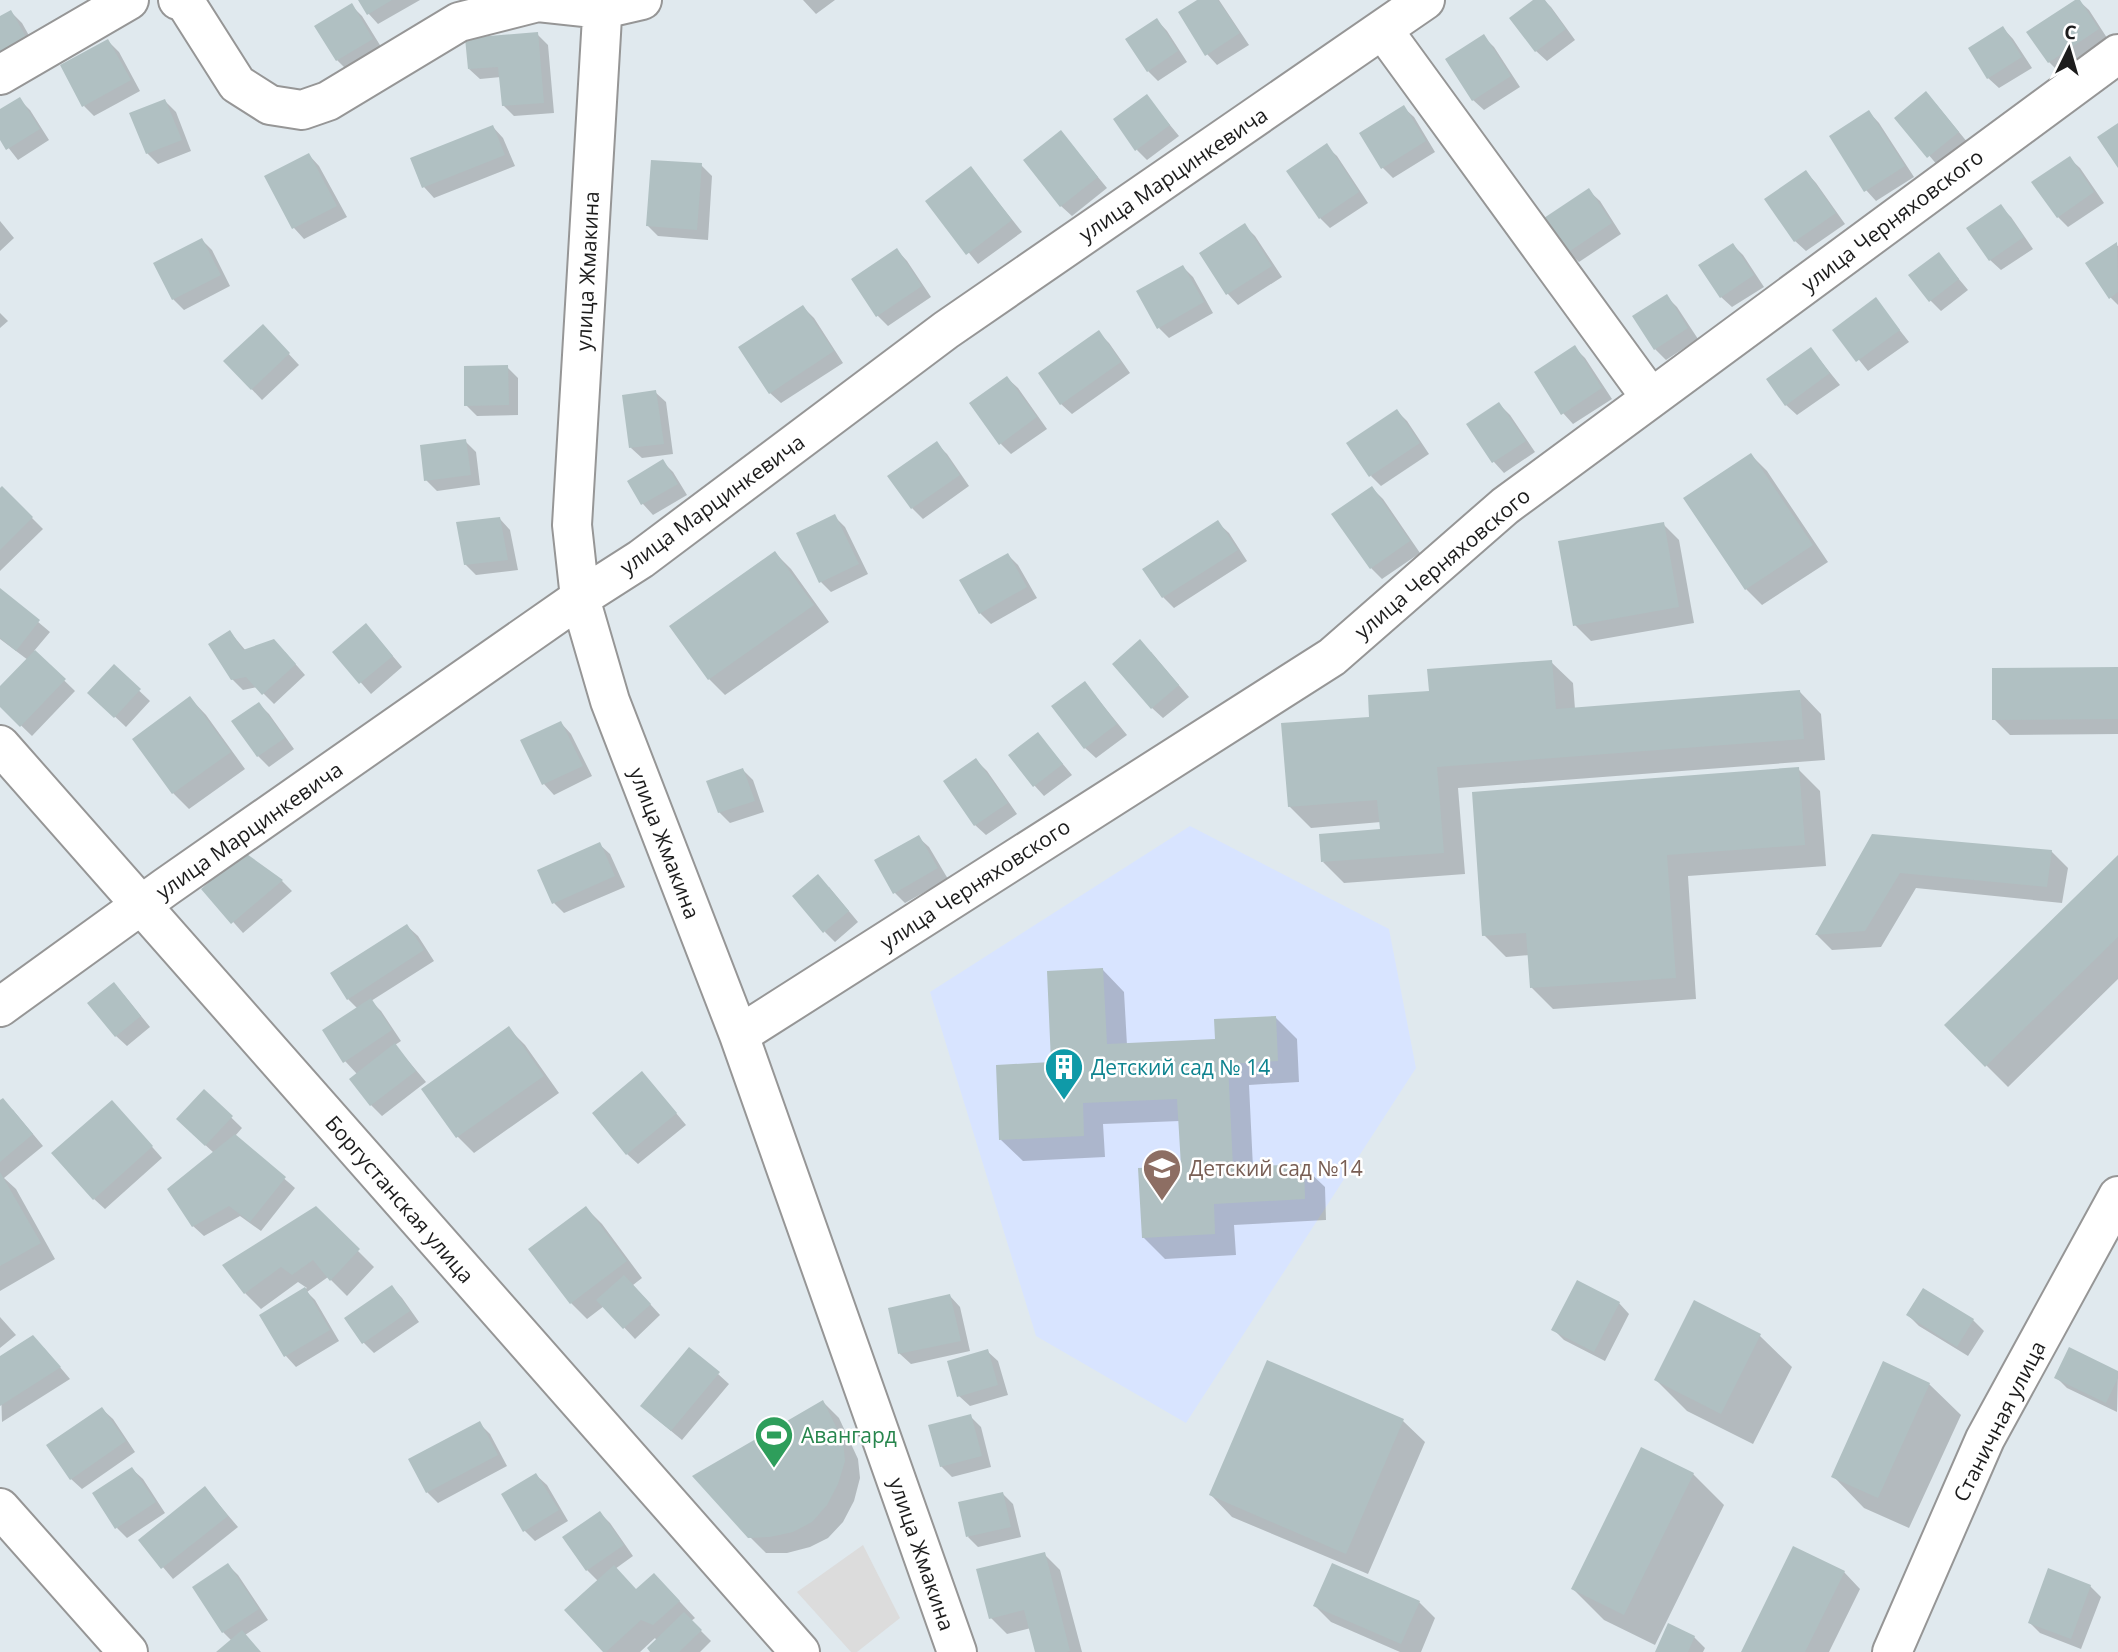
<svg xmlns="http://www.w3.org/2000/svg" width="2118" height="1652" font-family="'Open Sans',sans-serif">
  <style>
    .education { fill: #d8e4ff }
    .parking { fill: #dcdcdc }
    .shadow { fill: #0003 }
    .building { fill: #b0c0c2 }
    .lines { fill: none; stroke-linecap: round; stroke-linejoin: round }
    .minor-casing { stroke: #969696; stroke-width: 42 }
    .minor { stroke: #fff; stroke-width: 38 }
    .labels { text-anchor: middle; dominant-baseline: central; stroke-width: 5; stroke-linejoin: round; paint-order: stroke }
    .street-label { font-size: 21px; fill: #1c1c1c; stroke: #fff }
    .culture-label { font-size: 21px; fill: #0d838f; stroke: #fff; text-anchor: start }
    .education-label { font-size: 21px; fill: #785e54; stroke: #fff; text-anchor: start }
    .leisure-label { font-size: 21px; fill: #27864d; stroke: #fff; text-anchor: start }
  </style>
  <rect width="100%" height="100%" fill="#e0e9ee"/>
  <!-- education -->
  <path class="education" d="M1190,826L1389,929L1416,1068L1186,1423L1036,1336L930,992Z"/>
  <!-- parking -->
  <path class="parking" d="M863,1545L900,1618L857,1652H851L797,1592Z"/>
  <!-- shadow -->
  <path class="shadow" d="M360,0H420L378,24L368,13Z
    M803,0H835L816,14Z
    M1200,0H1219L1249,45L1217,65L1207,54Z
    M1536,0H1544L1551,7L1575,40L1547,61L1536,51Z
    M2078,0L2089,10L2109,41L2060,73L2049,62L2029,32Z
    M351,5L362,16L383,50L348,71L337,60Z
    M11,12L22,23L41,57L0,18Z
    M1157,20L1167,31L1187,62L1158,81L1148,71Z
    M2003,28L2013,39L2032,68L1999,88L1988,78Z
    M537,34L548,45L554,113L514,116L503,105L501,77L480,79L469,69Z
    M1484,37L1494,47L1520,87L1484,110L1473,100Z
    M108,41L119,52L140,91L94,116L84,106Z
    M1147,97L1179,136L1147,160L1137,150Z
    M19,99L30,110L49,140L18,160L0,137V111Z
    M165,101L176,112L191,151L158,164L147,153Z
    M1936,104L1968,143L1939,167L1897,118Z
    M1403,107L1414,117L1435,152L1393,178L1382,167Z
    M1869,112L1879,123L1914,177L1876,201L1866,190Z
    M493,127L503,138L515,166L434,198L424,187Z
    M1061,132L1107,188L1072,216L1061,206Z
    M1326,146L1337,156L1368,203L1330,228L1320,218Z
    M309,155L319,166L347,217L304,239L294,228L267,177Z
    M2069,158L2080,168L2104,203L2068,227L2058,217Z
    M701,165L712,176L708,240L658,236L648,226Z
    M971,168L1022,232L978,264L928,202Z
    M1806,172L1816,183L1845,224L1806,251L1795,241Z
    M1589,191L1600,201L1621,234L1579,262L1568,252Z
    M2001,207L2011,217L2033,249L2001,270L1990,260Z
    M0,221L14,238L0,251Z
    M1245,226L1255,236L1282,277L1238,305L1228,294L1201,254Z
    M202,240L212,250L230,286L184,310L173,299Z
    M1733,245L1743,255L1764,287L1732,307L1721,297Z
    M2116,245L2118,246V305L2110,297Z
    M897,250L907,261L931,297L888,326L877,315Z
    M1939,255L1968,290L1941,311L1930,300Z
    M1183,267L1193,277L1213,313L1169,338L1159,328Z
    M1667,297L1677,307L1698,339L1666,360L1655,349Z
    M1876,300L1909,342L1868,371L1835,330Z
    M803,307L814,318L843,363L781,403L770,393Z
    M0,313L8,321L0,328Z
    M263,326L299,365L262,400L225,361Z
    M1099,333L1109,343L1130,373L1072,414L1061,404Z
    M1575,348L1585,358L1612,399L1573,424L1563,413Z
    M1811,349L1840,385L1797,415L1786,405Z
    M507,367L518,378V415L477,416L466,405Z
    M1007,378L1018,388L1047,429L1011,454L1001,444Z
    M655,392L666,402L673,454L642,458L631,448Z
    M1499,404L1510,415L1535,452L1504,473L1494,462L1468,424Z
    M1397,411L1407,421L1429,454L1381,486L1371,476Z
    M465,441L476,452L480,485L437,491L426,480Z
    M937,444L947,454L969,486L923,519L912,508Z
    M1751,455L1767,471L1828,562L1762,605L1746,589Z
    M662,461L673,472L687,495L653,515L643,504L629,481Z
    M2,488L43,529L0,571V491Z
    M1372,488L1383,499L1420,553L1382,579L1371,568Z
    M835,517L845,527L868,574L831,592L821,582Z
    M500,519L510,530L518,570L476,575L465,564Z
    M1218,523L1229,533L1247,561L1174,608L1163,597Z
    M1663,524L1679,540L1694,623L1591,641L1575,625Z
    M775,553L791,569L829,622L725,695L709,679Z
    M1008,555L1018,565L1037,598L991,624L980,613Z
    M0,590L50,632L34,651L75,691L32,736L0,705V689L28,660L0,639Z
    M230,632L246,651L285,652L305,675L274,704L257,687L243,690L232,679Z
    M376,636L402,667L371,694L334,652Z
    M1151,652L1189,697L1163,718L1152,708Z
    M1551,662L1573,683L1575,709L1800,692L1821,714L1825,760L1458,788L1465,874L1344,883L1323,862L1381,831V822L1311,828L1289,806L1371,718L1431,692Z
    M114,667L150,701L126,727L90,693Z
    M2118,669V734L2010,735L1994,719Z
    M1085,683L1127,735L1096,758L1085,748Z
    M190,698L206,715L245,769L189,809L173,793Z
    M259,704L269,714L294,749L269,767L258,756L234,722Z
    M561,723L571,734L592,776L554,795L544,784Z
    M1038,734L1072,775L1044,796L1034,785Z
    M976,760L987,771L1017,814L986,835L975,825Z
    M1798,769L1820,791L1826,866L1688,876L1696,999L1553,1009L1532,988L1530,955L1506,957L1484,935Z
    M743,770L753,780L764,812L730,823L719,812Z
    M1873,836L2051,851L2068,868L2062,903L1916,888L1881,947L1832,950L1817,935Z
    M918,837L929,847L948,879L905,903L895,893L876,861Z
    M599,844L610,854L625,887L564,913L554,903Z
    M244,855L282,881L292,891L243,933L204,889Z
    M2118,857V979L2008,1087L1946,1025Z
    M829,887L858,922L835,942L825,932Z
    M407,926L418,936L434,961L371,1001L381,1011L401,1041L395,1045L426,1082L382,1116L371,1105L357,1074L345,1061L358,1009L348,999Z
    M1103,970L1124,992L1127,1045L1217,1041L1276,1018L1297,1039L1299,1082L1249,1085L1253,1168L1303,1166L1325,1187L1326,1220L1234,1225L1236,1255L1165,1259L1143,1237L1182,1168L1180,1121L1103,1124L1105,1157L1023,1161L1001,1140L1053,1064Z
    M124,995L150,1027L127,1046L116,1036Z
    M509,1029L525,1045L559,1093L474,1153L458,1137L424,1089Z
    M652,1084L686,1125L638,1164L627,1154Z
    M204,1091L242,1128L235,1136L295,1188L261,1231L240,1216L204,1236L193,1226L214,1153L188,1129Z
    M0,1102L13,1110L43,1146L4,1178L16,1189L55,1259L0,1291Z
    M122,1113L162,1158L105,1209L94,1199Z
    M586,1208L602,1224L642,1278L633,1285L660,1315L635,1339L604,1306L587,1319L571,1303Z
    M316,1209L374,1267L347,1296L328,1277L307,1292L315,1300L339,1341L296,1367L286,1356L261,1315L307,1288L298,1282L261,1309L245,1293Z
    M392,1287L402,1298L419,1322L374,1353L363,1342Z
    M950,1296L960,1307L970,1351L911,1364L900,1354L890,1309Z
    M1619,1303L1629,1314L1605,1361L1564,1340L1553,1329Z
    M1695,1303L1760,1336L1792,1367L1753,1444L1687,1411L1656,1380Z
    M1908,1315L1973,1320L1984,1331L1968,1356L1919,1326Z
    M0,1317L16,1335L0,1348Z
    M44,1348L70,1379L2,1422L0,1358Z
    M987,1351L998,1361L1008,1395L970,1406L959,1396Z
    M2118,1373L2117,1412L2067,1388L2056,1377Z
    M718,1374L729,1384L682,1440L653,1416Z
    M1929,1384L1961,1415L1909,1528L1864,1508L1833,1476Z
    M823,1402L839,1418L858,1459L860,1478L854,1501L843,1522L828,1538L810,1547L787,1553H766L749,1536Z
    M102,1409L113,1419L135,1452L82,1489L71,1479Z
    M970,1416L981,1427L991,1467L952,1477L941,1466Z
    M1403,1421L1425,1442L1368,1574L1232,1517L1211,1495Z
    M479,1423L490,1434L507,1466L438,1503L427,1492Z
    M132,1469L143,1479L165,1513L127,1538L117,1528Z
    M1693,1474L1724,1505L1655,1645L1604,1620L1573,1589Z
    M536,1475L547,1485L568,1521L535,1541L524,1530Z
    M205,1488L238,1527L173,1579L140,1540Z
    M1002,1493L1013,1504L1021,1537L978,1547L968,1537Z
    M600,1513L610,1523L633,1556L615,1569L637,1591H670L695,1618L691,1621L711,1641L700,1652H653L657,1641L655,1638L640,1652H605L598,1581L587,1570Z
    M1044,1554L1060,1570L1082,1652H1037L1031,1628L1007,1634L991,1618Z
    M228,1565L238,1575L268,1620L245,1635L260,1652H218L232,1641L223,1632Z
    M1844,1572L1860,1589L1829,1652H1743Z
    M2090,1586L2101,1597L2081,1649L2040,1633L2030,1623Z
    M1419,1602L1435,1618L1421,1652H1400L1331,1622L1315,1606Z
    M1694,1637L1705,1648L1703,1652H1657Z"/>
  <!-- building -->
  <path class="building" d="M358,0H392L367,15Z
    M1197,0H1218L1240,33L1205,56L1178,12Z
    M1533,0H1545L1566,29L1535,52L1509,18Z
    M2075,0H2080L2099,29L2048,63L2026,32Z
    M352,3L373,39L336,61L314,26Z
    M11,10L31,46L0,63V16Z
    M1157,18L1178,51L1147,72L1125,39Z
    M2003,26L2022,57L1987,79L1968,48Z
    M538,32L544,103L502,106L498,67L468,69L465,38Z
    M1484,34L1511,76L1472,101L1445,59Z
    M108,39L131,80L82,107L60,65Z
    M1926,91L1959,132L1927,158L1894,118Z
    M1147,94L1170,125L1135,151L1113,119Z
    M20,97L40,129L6,150L0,140V109Z
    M165,99L182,140L146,154L129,113Z
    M1404,105L1426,141L1381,169L1359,133Z
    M1869,110L1905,166L1864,192L1829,136Z
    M2118,123V168L2097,137Z
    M493,125L505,155L422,188L410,158Z
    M1061,130L1098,177L1060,207L1023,160Z
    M1327,143L1359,192L1319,219L1286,171Z
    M309,153L337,206L292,229L264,176Z
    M2070,156L2094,192L2057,218L2031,182Z
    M651,160L702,163L697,230L646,226Z
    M971,166L1012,220L966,255L925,201Z
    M1806,170L1836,213L1794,242L1764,199Z
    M1589,188L1612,223L1567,253L1544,218Z
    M2001,204L2024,237L1989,261L1966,228Z
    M1245,223L1272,266L1226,295L1199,253Z
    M202,238L221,275L172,300L153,263Z
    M2117,242L2118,292L2109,299L2085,263Z
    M1733,243L1754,275L1720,298L1698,265Z
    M897,248L922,286L876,317L851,279Z
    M1939,252L1959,279L1929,302L1908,275Z
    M1183,265L1204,302L1157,329L1136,291Z
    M1667,294L1688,328L1654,350L1632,316Z
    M1876,297L1900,330L1856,362L1832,330Z
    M803,305L834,351L769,394L738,347Z
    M263,324L290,353L251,390L223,361Z
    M1099,330L1121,362L1060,405L1038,373Z
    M1575,345L1602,388L1561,415L1534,372Z
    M1811,347L1830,373L1785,406L1766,379Z
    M508,365L509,405L464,406V366Z
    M1007,376L1037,417L999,445L969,403Z
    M656,390L664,444L629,448L622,395Z
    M1499,402L1526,441L1492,463L1466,424Z
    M1397,409L1420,443L1369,477L1346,443Z
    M466,439L471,475L424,481L420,445Z
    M937,441L960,475L911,509L887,476Z
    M1751,453L1813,545L1745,590L1683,498Z
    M663,459L678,484L641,505L627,481Z
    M2,486L33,517L0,550V488Z
    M1372,486L1410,541L1370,569L1331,514Z
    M835,514L859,564L819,583L796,533Z
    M500,517L508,560L464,565L456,522Z
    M1218,520L1238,550L1162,598L1142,569Z
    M1664,522L1679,607L1573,626L1558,541Z
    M775,551L814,605L708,680L669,626Z
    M1008,553L1027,587L979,614L959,580Z
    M0,588L40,620L16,651L0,638Z
    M366,623L393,656L359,684L332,652Z
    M230,630L243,650L274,639L296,664L262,695L246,677L231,680L208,644Z
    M1140,639L1179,685L1151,709L1112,664Z
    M35,650L66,679L20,727L0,707V686Z
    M1552,660L1556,709L1800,690L1804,739L1437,767L1444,853L1321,862L1319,834L1380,829L1377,800L1288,807L1281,723L1369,717L1368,695L1429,691L1427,669Z
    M114,664L141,689L114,718L87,693Z
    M2118,667V719L1992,720V668Z
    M1085,681L1117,724L1084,749L1051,706Z
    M190,696L231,752L172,794L132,739Z
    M259,702L285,738L257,757L231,721Z
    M561,721L583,766L542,785L520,740Z
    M1038,732L1063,764L1033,787L1008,755Z
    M976,758L1008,803L974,826L943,781Z
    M1799,767L1805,845L1667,855L1676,978L1530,988L1526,933L1482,936L1472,792Z
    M743,768L755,801L718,813L706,781Z
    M1872,834L2052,850L2047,887L1900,873L1865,931L1815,935Z
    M919,835L938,868L893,894L874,860Z
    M600,842L615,876L552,904L537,870Z
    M244,852L283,880L231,924L201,889Z
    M2118,855V937L1985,1067L1944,1025Z
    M818,874L849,911L823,933L792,896Z
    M407,924L424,950L347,1000L330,973Z
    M1103,968L1107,1044L1215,1039L1214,1019L1276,1016L1278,1061L1228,1064L1233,1167L1304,1164L1305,1199L1214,1204L1215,1234L1142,1238L1138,1168L1181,1166L1177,1099L1083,1103L1084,1136L999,1140L996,1065L1051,1062L1047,971Z
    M114,982L141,1016L115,1037L87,1003Z
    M371,998L392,1030L343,1063L322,1030Z
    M509,1026L544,1076L456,1138L421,1089Z
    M395,1043L416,1071L370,1106L349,1079Z
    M642,1071L677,1113L626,1155L592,1113Z
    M204,1089L233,1116L205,1146L176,1119Z
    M3,1098L33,1134L0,1162V1100Z
    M112,1100L153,1146L93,1200L51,1153Z
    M235,1134L286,1177L250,1222L229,1206L192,1227L167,1189Z
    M0,1172L41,1243L0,1266Z
    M316,1206L360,1249L330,1281L313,1260L292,1275L281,1267L244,1294L222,1265Z
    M586,1206L627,1261L570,1304L528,1249Z
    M624,1275L651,1304L623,1329L596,1300Z
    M1577,1280L1620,1302L1594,1352L1551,1330Z
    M392,1285L410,1311L362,1344L344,1318Z
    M305,1287L330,1330L284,1357L259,1315Z
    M1923,1288L1974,1319L1957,1347L1906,1315Z
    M950,1294L961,1341L898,1354L888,1308Z
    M1694,1300L1761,1334L1721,1414L1654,1380Z
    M33,1335L61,1367L0,1406V1356Z
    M689,1347L720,1372L671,1431L640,1406Z
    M2069,1347L2118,1371V1378L2106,1403L2054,1378Z
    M988,1349L998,1385L957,1397L947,1361Z
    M1267,1360L1404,1419L1346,1554L1209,1495Z
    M1883,1361L1930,1383L1878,1498L1831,1477Z
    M823,1400L843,1441L845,1461L838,1484L827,1505L812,1522L793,1532L770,1537L748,1538L692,1476Z
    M102,1407L126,1441L70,1480L46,1445Z
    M971,1414L982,1456L940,1467L928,1425Z
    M480,1421L498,1455L426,1493L408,1459Z
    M1641,1447L1694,1473L1624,1615L1571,1589Z
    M132,1467L156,1502L115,1529L92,1493Z
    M536,1473L559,1510L523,1532L501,1494Z
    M205,1486L228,1516L161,1569L138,1540Z
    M1003,1492L1011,1527L966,1537L958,1502Z
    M600,1511L624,1545L586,1571L562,1537Z
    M1793,1546L1845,1571L1805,1652H1741Z
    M1045,1552L1070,1651L1066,1652H1035L1024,1610L989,1619L976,1569Z
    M228,1563L259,1609L222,1633L192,1587Z
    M1332,1563L1420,1601L1401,1644L1313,1606Z
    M614,1565L636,1589L654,1573L680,1601L653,1625L641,1620L606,1652H603L564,1610Z
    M2048,1568L2091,1585L2071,1639L2028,1623Z
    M684,1612L702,1630L679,1652H650L647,1648Z
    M1668,1623L1695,1636L1688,1652H1655Z
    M242,1630L261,1652H216Z"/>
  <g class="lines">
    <!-- minor casing -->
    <g class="minor-casing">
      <path id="minor" d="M178,0L185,2L237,84L270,105L302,110L328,101L459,22L538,2L603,9L642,0
        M603,0L572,525L580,598L610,701L739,1035L957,1652
        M1383,30L1651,398
        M0,75L129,0
        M0,745L800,1652
        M0,1007L166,887L580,598L641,559L946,330L1425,0
        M739,1035L1332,657L1505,506L2118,54
        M0,1508L128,1652
        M1892,1652L1985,1439L2118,1196"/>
    </g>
    <!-- minor -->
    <use href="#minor" class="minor"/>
  </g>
  <!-- icons -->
  <defs>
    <g id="building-pin" transform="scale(2.0125)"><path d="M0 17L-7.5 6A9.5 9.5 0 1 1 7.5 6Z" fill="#0f9aa8" stroke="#fff"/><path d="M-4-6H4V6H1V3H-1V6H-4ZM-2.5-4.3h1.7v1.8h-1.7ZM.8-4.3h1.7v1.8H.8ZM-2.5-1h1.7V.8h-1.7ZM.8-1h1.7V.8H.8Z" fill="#fff"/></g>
    <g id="school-pin" transform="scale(2.0125)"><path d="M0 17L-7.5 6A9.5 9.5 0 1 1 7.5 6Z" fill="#8d6e63" stroke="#fff"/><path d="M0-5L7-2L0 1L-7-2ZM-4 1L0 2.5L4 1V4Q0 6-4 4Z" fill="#fff"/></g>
    <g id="stadium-pin" transform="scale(2.0125)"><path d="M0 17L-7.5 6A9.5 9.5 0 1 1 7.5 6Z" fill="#2e9e5b" stroke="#fff"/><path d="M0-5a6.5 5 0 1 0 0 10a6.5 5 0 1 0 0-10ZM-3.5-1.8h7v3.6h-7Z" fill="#fff"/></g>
  </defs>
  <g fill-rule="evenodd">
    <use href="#building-pin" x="1064" y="1067"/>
    <use href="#school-pin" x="1162" y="1168"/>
    <use href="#stadium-pin" x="774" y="1435"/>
  </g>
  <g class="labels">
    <!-- street labels -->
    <g class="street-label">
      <text transform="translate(1173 174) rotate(-34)">улица Марцинкевича</text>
      <text transform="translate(1892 220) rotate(-37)">улица Черняховского</text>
      <text transform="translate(587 271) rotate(-87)">улица Жмакина</text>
      <text transform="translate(712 504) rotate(-36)">улица Марцинкевича</text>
      <text transform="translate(1442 563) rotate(-40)">улица Черняховского</text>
      <text transform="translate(249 830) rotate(-35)">улица Марцинкевича</text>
      <text transform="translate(665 843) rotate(69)">улица Жмакина</text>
      <text transform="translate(975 884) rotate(-33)">улица Черняховского</text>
      <text transform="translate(400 1199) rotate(49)">Боргустанская улица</text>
      <text transform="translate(1999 1421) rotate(-63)">Станичная улица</text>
      <text transform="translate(922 1554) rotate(71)">улица Жмакина</text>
    </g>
    <!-- culture labels -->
    <g class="culture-label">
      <text x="1091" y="1067">Детский сад № 14</text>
    </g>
    <!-- education labels -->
    <g class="education-label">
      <text x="1189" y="1168">Детский сад №14</text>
    </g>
    <!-- leisure labels -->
    <g class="leisure-label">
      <text x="801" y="1435">Авангард</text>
    </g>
  </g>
  <!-- north arrow -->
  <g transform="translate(2069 49) rotate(5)" stroke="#ffffff" stroke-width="5" paint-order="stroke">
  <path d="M0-5L12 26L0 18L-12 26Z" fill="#1c1c1c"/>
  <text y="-10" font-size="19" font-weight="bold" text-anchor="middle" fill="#1c1c1c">С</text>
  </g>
</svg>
